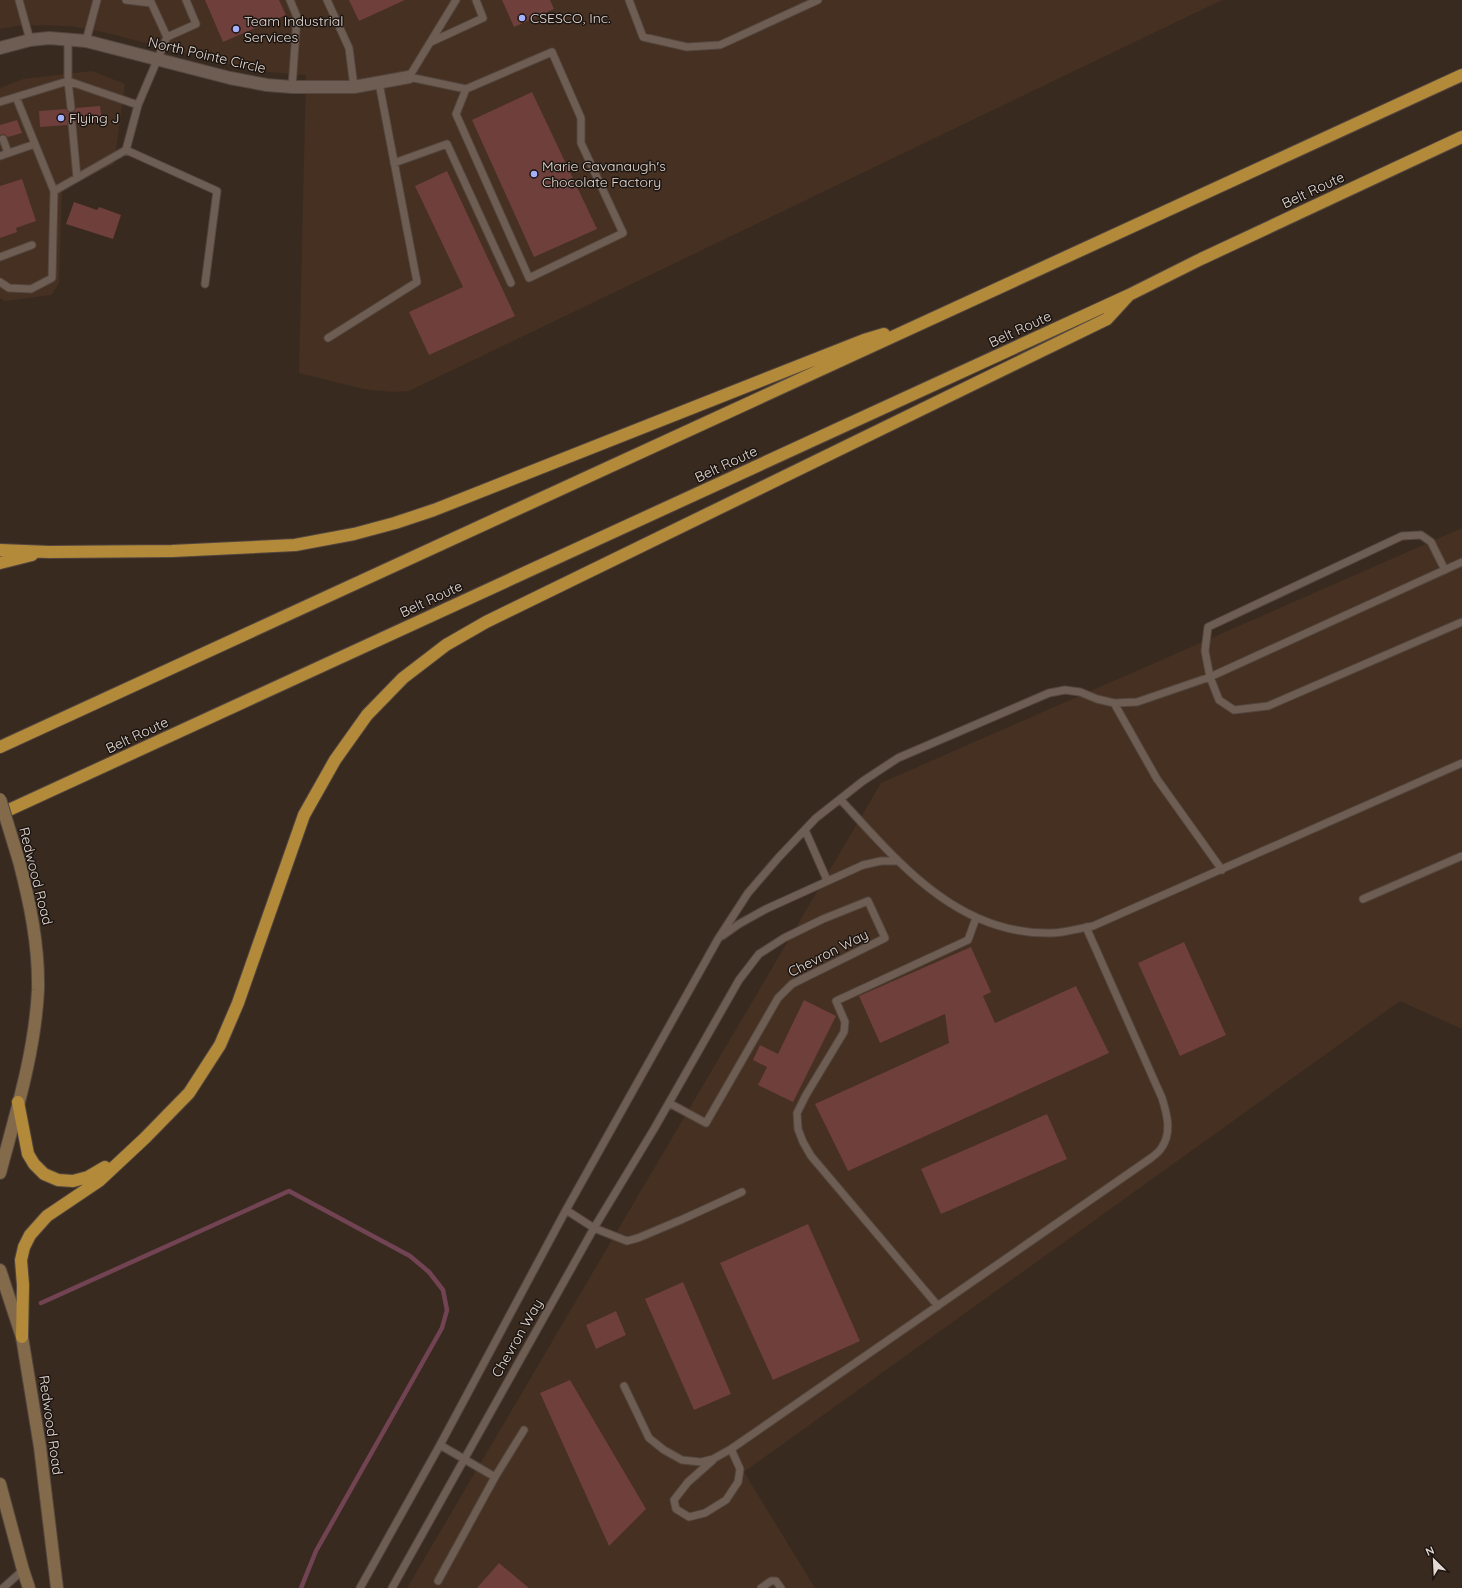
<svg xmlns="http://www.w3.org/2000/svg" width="1462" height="1588" font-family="Quicksand,sans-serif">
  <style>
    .built { fill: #453022 }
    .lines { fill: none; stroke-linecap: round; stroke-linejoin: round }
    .stream { stroke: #724453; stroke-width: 4.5 }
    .building { fill: #6e3f3b }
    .lane-casing { stroke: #53463e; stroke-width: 9 }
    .street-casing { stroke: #53463e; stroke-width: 14 }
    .secondary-casing { stroke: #53463e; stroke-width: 14 }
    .highway-casing { stroke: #53463e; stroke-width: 14 }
    .lane { stroke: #6e5d52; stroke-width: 7 }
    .street { stroke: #6e5d52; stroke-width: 12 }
    .secondary { stroke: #826a4b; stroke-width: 12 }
    .highway { stroke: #b28a3a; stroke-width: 12 }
    .secondary-bridge-casing { stroke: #53463e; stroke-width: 14; stroke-linecap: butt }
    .secondary-bridge { stroke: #826a4b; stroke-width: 12 }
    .poi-dot { fill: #a6b1fc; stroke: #1b1410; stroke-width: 1.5 }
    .labels { text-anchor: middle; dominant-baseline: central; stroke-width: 3; stroke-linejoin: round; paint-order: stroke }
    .poi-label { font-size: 14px; fill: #e4dad3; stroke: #1b1410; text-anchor: start }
    .street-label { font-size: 14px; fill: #e4dad3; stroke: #1b1410 }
  </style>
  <rect width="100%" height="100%" fill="#392a20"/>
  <!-- built -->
  <path class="built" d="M0,0H1222L409,391L393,392L363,389L299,373L306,75L270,72L241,67L103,32L70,26L22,25L0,29Z
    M92,71L125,84L114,164L62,189L59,283L51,295L5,301L0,298V88L23,79Z
    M1462,528V1029L1400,1001L744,1472L815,1588H407L881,783Z"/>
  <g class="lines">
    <!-- stream -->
    <path class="stream" d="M41,1303L289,1191L410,1256L429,1272L443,1290L447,1310L442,1328L316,1551L301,1588"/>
  </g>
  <!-- building -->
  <path class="building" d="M205,0H279L286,15L223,42Z
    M349,0H405L359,21Z
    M502,0H550L554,9L514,27Z
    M532,92L597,229L534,257L472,120Z
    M100,106L102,122L77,124L76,121L72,119L69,120L67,125L40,127L39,111L66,109L67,111L71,113L74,112L76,108Z
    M17,120L22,133L8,137L4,134L0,135V125Z
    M447,171L515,316L429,355L409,312L463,287L415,186Z
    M22,179L36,221L16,228L17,232L0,238V186Z
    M74,202L97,210L99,207L121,215L113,239L66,224Z
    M1184,942L1226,1035L1180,1056L1138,963Z
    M971,947L991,992L983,996L995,1023L1076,986L1109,1053L848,1171L815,1104L949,1043L945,1014L880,1043L859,996Z
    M804,1000L836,1016L793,1102L758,1085L767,1067L753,1060L760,1045L778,1054Z
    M1047,1114L1067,1159L941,1214L921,1169Z
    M808,1224L860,1341L773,1380L720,1263Z
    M683,1282L731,1394L694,1410L645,1299Z
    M616,1311L626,1335L596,1349L586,1325Z
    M570,1380L646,1509L609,1546L540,1393Z
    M499,1563L529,1588H477Z"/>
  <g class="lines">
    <!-- lane casing -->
    <g class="lane-casing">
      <path id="lane" d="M19,0L30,40
        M126,0L151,3
        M150,0L167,37
        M290,0L297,17L292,87
        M327,0L349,48L354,87
        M456,0L409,77L466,89L552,52L581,118V143L623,233L529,278L456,114L466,89
        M629,0L643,37L687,47L720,45L818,0
        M86,41L97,0
        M431,42L483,18L476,0
        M16,97L54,191
        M0,102L68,81V39
        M71,108L68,81L138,105L167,37L196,24L186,0
        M72,124L77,178
        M3,139L8,153
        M126,150L217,191L205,284
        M0,156L35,144
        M394,163L447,144L511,283
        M0,257L32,245
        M0,282L9,288L31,289L52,278L54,191L126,150L138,105
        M328,338L417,282L379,83
        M1445,570L1431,542L1421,535L1402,536L1208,627L1205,651L1210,677L1219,700L1234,710L1268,706L1462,622
        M1114,703L1157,779L1222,870
        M840,799C898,862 957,935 1051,933C1065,933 1080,928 1093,926L1462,763
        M805,830L827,880
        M1363,899L1462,856
        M722,936L739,924L766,909L863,865L881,861H898
        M566,1210L594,1228L627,1241L638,1238L683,1219L742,1192
        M938,1306L811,1156L803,1142L798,1129L797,1113L806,1095L844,1032L845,1022L836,1001L968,940L976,918
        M624,1386L649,1438L664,1450L682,1460L701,1462L713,1459L731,1449L1151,1158C1155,1155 1160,1151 1162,1147C1172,1132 1167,1114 1162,1098L1086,927
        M440,1445L495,1477L524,1430
        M713,1460L688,1482L674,1500L676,1509L689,1517L705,1513L726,1500L738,1482L740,1469L731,1449
        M438,1581L495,1477
        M3,1588L23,1570
        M360,1588L440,1445L566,1210L718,939L748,893L779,857L816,818L863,781L898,758L1049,693L1065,690L1080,692L1097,699L1114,703L1137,702L1210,677L1462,562
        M392,1588L594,1228L654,1129L739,980L759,954L784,938L823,919L868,901L885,938L792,984L778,998L706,1123L669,1103
        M761,1588L771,1581H776L781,1588"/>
    </g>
    <!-- street casing -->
    <g class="street-casing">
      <path id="street" d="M0,48L30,40L49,38L86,41L230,78L267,85L292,87H354L409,77"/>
    </g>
    <!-- secondary casing -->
    <g class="secondary-casing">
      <path id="secondary" d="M0,1173C16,1113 35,1052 38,990C39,946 30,903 19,861
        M0,1270L22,1337L40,1447L57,1588
        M0,1484L23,1570L29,1588"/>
    </g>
    <!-- highway casing -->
    <g class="highway-casing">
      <path id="highway" d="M0,550L49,552L172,551L295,545L354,534L395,523L434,510L864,340L884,334
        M0,563L32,555
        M0,747L1462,75
        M0,814L1129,295L1201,259L1462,137
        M18,1102L28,1154L34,1164L44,1174L58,1180L73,1181L88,1177L105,1167
        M22,1337L23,1285L21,1260L24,1247L30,1235L47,1216L99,1181L145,1138L189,1093L220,1045L238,1003L304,815L335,760L367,715L403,678L446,645L486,622L1107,319L1129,295"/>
    </g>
    <!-- lane -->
    <use href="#lane" class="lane"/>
    <!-- street -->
    <use href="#street" class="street"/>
    <!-- secondary -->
    <use href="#secondary" class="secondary"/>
    <!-- highway -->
    <use href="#highway" class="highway"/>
    <!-- secondary-bridge casing -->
    <g class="secondary-bridge-casing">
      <path id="secondary-bridge" d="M0,799L19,861"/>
    </g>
    <!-- secondary-bridge -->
    <use href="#secondary-bridge" class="secondary-bridge"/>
  </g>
  <!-- markers -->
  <g class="poi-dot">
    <circle cx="522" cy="18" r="4"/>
    <circle cx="236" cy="29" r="4"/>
    <circle cx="61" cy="118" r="4"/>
    <circle cx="534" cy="174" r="4"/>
  </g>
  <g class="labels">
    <!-- poi labels -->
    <g class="poi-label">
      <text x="530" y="18">CSESCO, Inc.</text>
      <text x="244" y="21">Team Industrial<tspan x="244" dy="16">Services</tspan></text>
      <text x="69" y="118">Flying J</text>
      <text x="542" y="166">Marie Cavanaugh's<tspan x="542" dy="16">Chocolate Factory</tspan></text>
    </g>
    <!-- street labels -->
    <g class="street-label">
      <text transform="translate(207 55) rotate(13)">North Pointe Circle</text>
      <text transform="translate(1313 190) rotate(-25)">Belt Route</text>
      <text transform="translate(1020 329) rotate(-25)">Belt Route</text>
      <text transform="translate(726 464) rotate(-25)">Belt Route</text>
      <text transform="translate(431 599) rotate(-25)">Belt Route</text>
      <text transform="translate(137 735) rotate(-25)">Belt Route</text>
      <text transform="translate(36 876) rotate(76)">Redwood Road</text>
      <text transform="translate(828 953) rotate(-27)">Chevron Way</text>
      <text transform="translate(517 1338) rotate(-60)">Chevron Way</text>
      <text transform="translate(51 1425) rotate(82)">Redwood Road</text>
    </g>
  </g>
  <!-- north arrow -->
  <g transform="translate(1434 1560) rotate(336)" stroke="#1b1410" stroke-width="3" paint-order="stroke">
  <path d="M0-3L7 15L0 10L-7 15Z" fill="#e4dad3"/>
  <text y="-6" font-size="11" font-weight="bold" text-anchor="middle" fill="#e4dad3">N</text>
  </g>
</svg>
